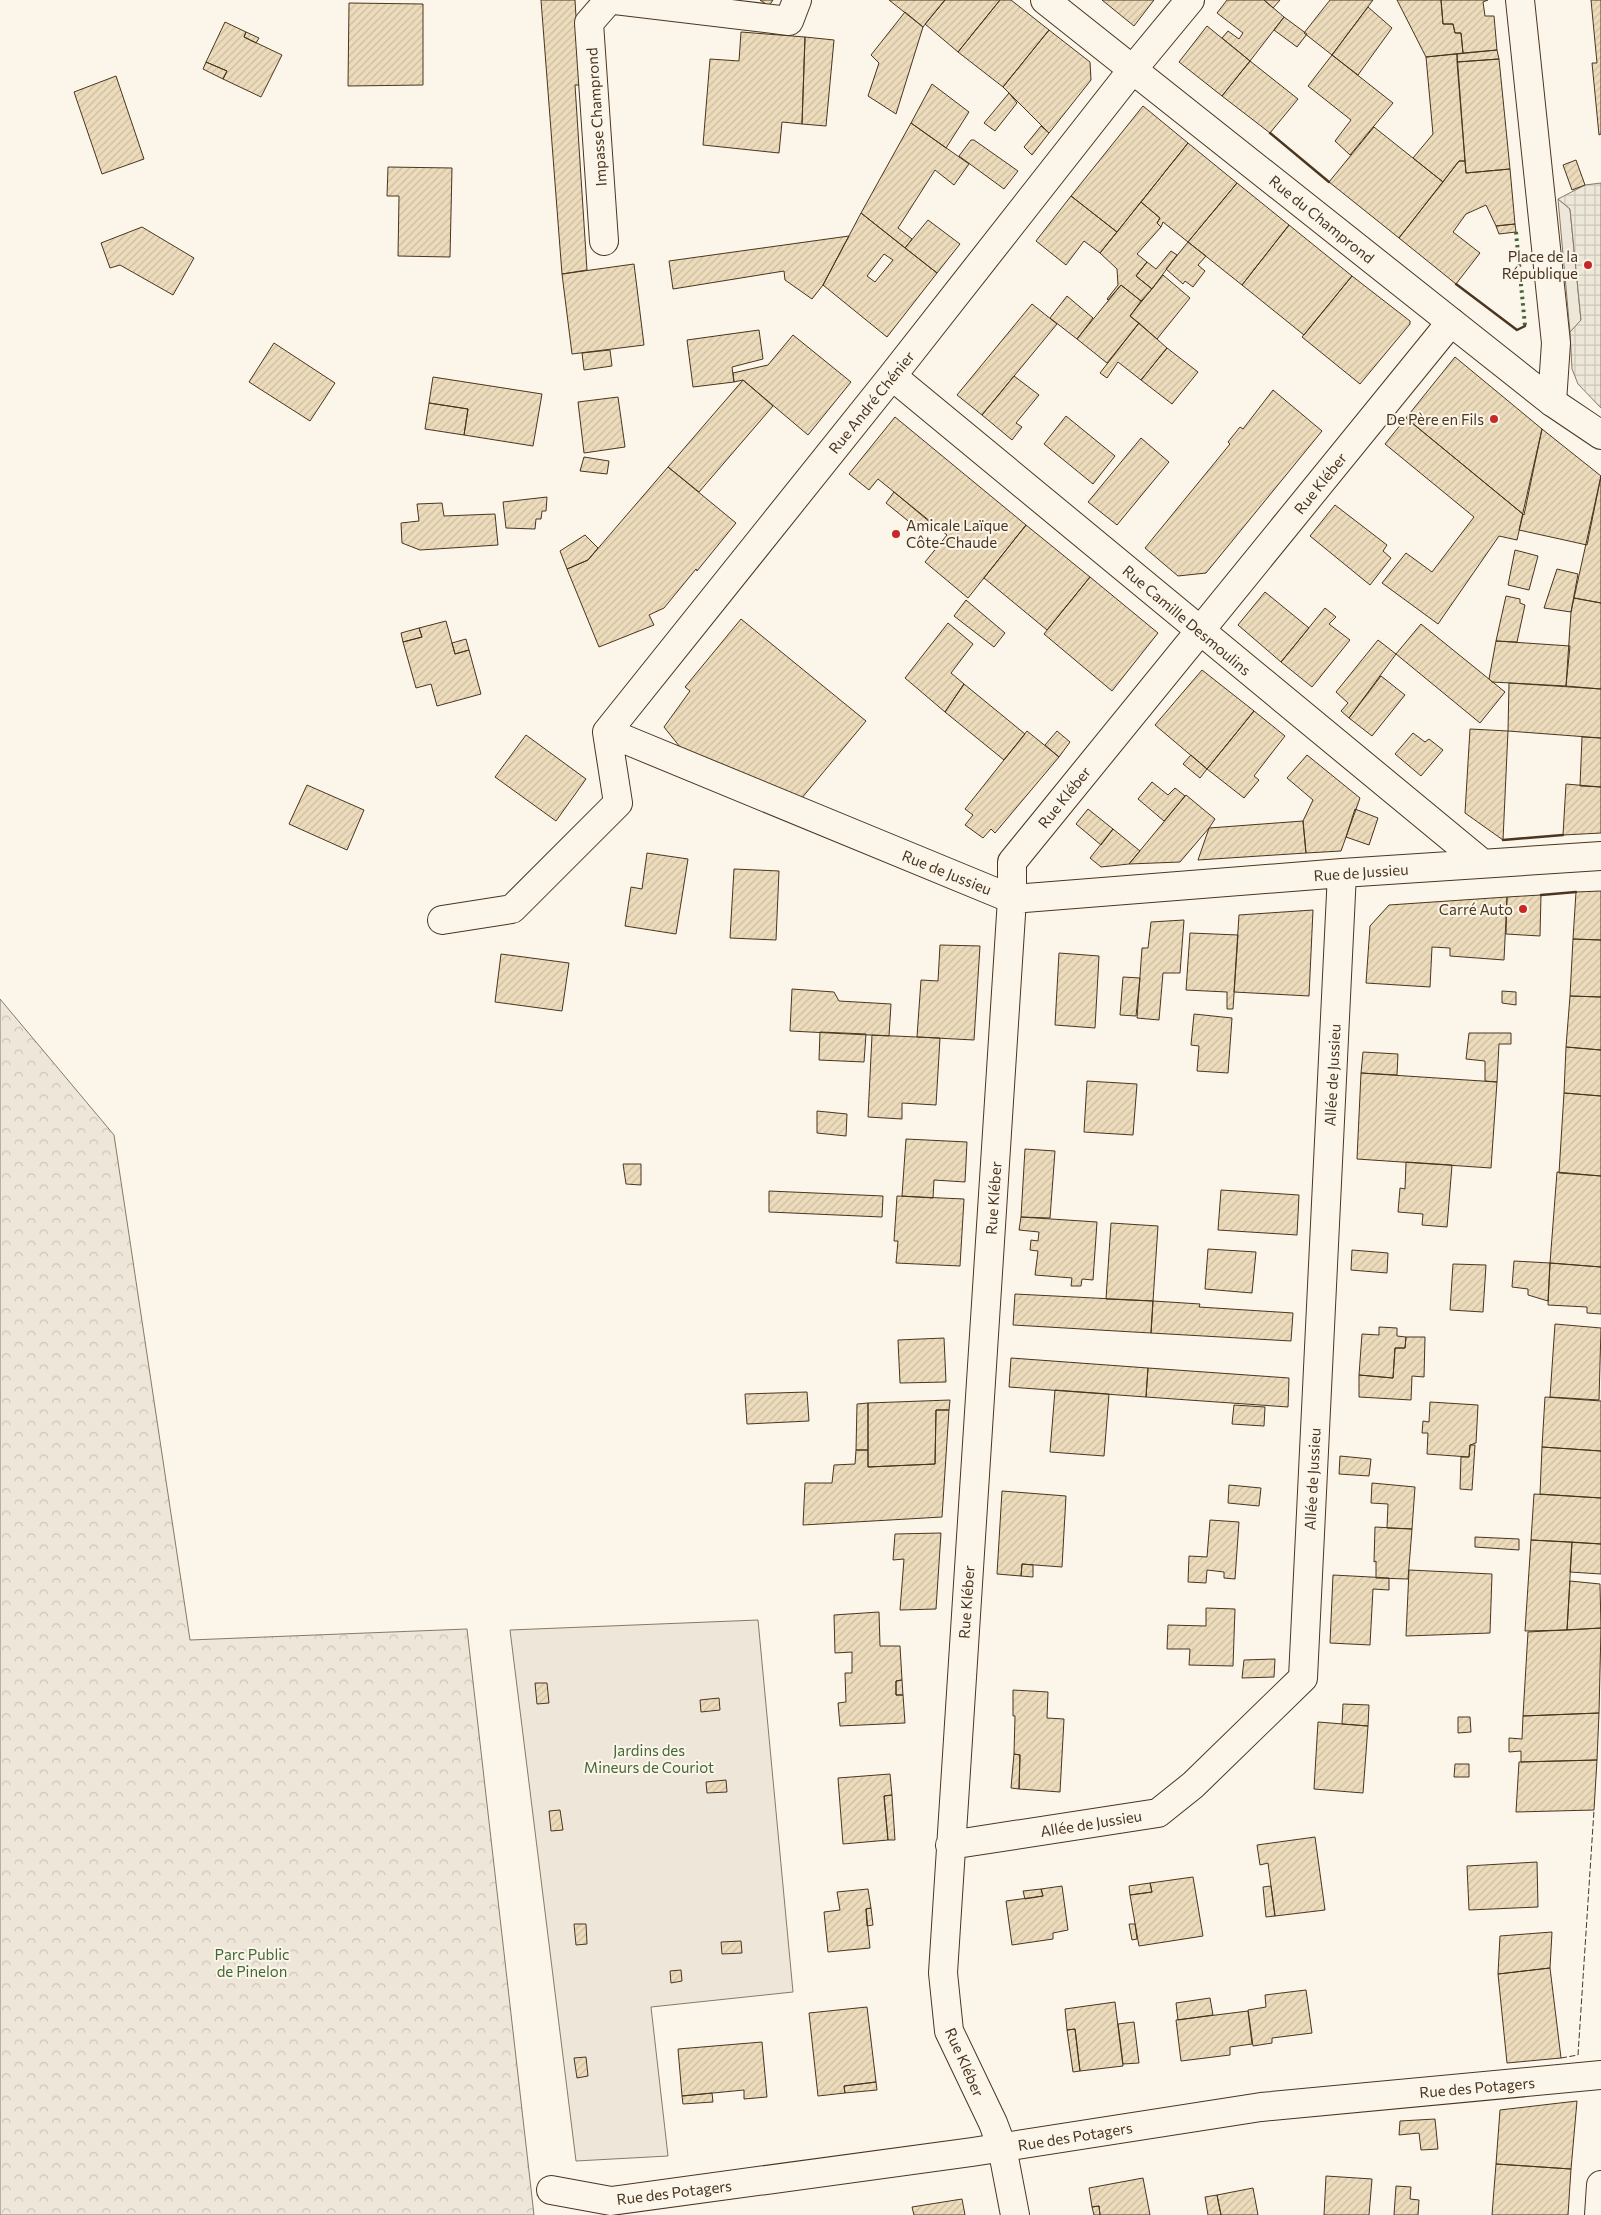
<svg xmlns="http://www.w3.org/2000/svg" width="1601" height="2215" font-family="Commissioner,sans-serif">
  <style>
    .green { fill: #ede6d9; stroke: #887966 }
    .park { fill: url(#park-crowns); stroke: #887966 }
    .parking { fill: #ede7d9; stroke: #887966 }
    .plaza { fill: url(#plaza-grid); stroke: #887966 }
    .building { fill: url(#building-hatch); stroke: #4a3520; fill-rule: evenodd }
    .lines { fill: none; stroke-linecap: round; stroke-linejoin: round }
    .street-casing { stroke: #4a3520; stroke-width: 30 }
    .secondary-casing { stroke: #4a3520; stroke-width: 30 }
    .street { stroke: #fbf6e9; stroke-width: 28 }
    .secondary { stroke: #fbf6e9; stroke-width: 28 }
    .hedge { stroke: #436837; stroke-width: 4; stroke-dasharray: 2.5 4; stroke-linecap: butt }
    .fence { stroke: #4a3520; stroke-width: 1; stroke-dasharray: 6 2.5; stroke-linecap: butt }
    .wall { stroke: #4a3520; stroke-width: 2.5 }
    .poi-dot { fill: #c62828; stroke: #fbf6e9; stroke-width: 2 }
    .labels { text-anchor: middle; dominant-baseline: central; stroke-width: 4; stroke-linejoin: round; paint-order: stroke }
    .street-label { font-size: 15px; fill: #4a3520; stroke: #fbf6e9 }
    .poi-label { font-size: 15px; fill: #4a3520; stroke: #fbf6e9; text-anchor: end }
    .park-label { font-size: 15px; fill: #436837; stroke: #fbf6e9 }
  </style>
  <defs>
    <pattern id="park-crowns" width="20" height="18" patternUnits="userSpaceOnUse" patternTransform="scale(1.25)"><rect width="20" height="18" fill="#ede6d9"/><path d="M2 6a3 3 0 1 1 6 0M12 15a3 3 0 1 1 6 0" fill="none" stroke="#cdc6ba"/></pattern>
    <pattern id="plaza-grid" width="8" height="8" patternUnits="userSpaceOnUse" patternTransform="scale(1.25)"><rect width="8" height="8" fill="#ede7d9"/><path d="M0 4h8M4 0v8" fill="none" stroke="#cdc7ba"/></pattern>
    <pattern id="building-hatch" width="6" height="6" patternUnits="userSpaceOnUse" patternTransform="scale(1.25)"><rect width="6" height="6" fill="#ecdcbc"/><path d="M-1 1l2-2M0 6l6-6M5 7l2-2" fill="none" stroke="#ccbda1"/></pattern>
  </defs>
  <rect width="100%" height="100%" fill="#fbf6e9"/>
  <!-- green -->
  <path class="green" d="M758,1620L793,1992L651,2007L668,2156L576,2161L510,1630Z"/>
  <!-- park -->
  <path class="park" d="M0,999L114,1135L190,1640L467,1629L534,2215H0Z"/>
  <!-- parking -->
  <path class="parking" d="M1558,199L1570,209L1581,321L1570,332Z"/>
  <!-- plaza -->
  <path class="plaza" d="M1601,183V408L1578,384L1572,369L1570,332L1581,320L1570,209L1558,199L1585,185Z"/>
  <!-- building -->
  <path class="building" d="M541,0H575L580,85H575L587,270L562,274Z
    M760,0H773L769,6Z
    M889,0H945L923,27Z
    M945,0H1000L958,52L925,24Z
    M1000,0H1011L1049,30L1003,87L958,52Z
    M1102,0H1154L1134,26Z
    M1227,0H1264L1284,17L1250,61L1222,38L1228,31L1239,39L1243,33L1217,13Z
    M1264,0H1280L1273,8Z
    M1330,0H1373L1332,55L1304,33Z
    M1397,0H1441L1443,24H1453L1455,33H1461L1463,53L1426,57Z
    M1441,0H1488L1483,2L1485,16H1494L1497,50L1463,53L1461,33H1455L1453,24H1443Z
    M1591,0H1601V134L1599,135L1592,63H1597Z
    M349,3L423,4V85L348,86Z
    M1368,7L1392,28L1358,75L1332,55Z
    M905,12L923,27L896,114L868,96L879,63L871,55Z
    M1284,17L1307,34L1297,47L1274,30Z
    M225,22L246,32L244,37L282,55L261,97L223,79L227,71L206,62Z
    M1207,26L1250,61L1222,96L1179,62Z
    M1049,30L1090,62L1091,80L1049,133L1003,87Z
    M246,32L259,38L256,43L244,37Z
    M741,32L805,37L802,124L782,122L779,153L703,145L710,59L739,61Z
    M805,37L834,40L826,126L802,124Z
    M1497,50L1499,59L1457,62V54Z
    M1457,54L1465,161H1459L1443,182L1413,158L1433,134L1426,57Z
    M1332,55L1393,103L1350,155L1335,141L1351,120L1308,86Z
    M1499,59L1510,169L1466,173L1457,62Z
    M1250,61L1298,99L1270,133L1222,96Z
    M206,62L227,71L223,79L203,69Z
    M116,76L144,159L102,174L74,92Z
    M932,84L969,112L946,148L911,123Z
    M1009,93L1017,103L995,131L984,123Z
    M1143,106L1188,143L1117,232L1071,196Z
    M911,123L969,164L954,185L935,170L898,228L912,239L905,248L861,213Z
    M1041,126L1049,133L1032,155L1024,147Z
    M1374,127L1443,182L1399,238L1329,182Z
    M971,140H974L1018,171L1004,189L959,156Z
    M1188,143L1237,183L1188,242L1163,222L1161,227L1157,223L1160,218L1141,202Z
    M1576,160L1585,185L1572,190L1563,165Z
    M1459,161H1465L1466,173L1510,169L1515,224L1496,226L1486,205L1466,214L1453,232L1480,253L1456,284L1399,238Z
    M388,167L452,168L450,257L398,256L399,196H387Z
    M1237,183L1289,225L1242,285L1188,242Z
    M1071,196L1117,232L1100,253L1084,241L1066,265L1036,241Z
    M1141,202L1160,218L1157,223L1161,227L1137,254L1147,262L1136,276L1152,289L1141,301L1121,285L1108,300L1107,299L1118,285L1117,269L1100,253Z
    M861,213L937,273L887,337L823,285ZM884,254L893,260L875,282L867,276Z
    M928,220L960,244L937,273L905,248Z
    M1515,224L1516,232L1499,234L1496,226Z
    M1289,225L1352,276L1304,335L1242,285Z
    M142,227L194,258L173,295L120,265L110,268L101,243Z
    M849,236L823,285L812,299L785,280L784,271L673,289L669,261Z
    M1188,242L1206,256L1198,265L1205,271L1193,287L1185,281L1183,284L1166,269Z
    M1171,251L1177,255L1152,289L1136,276L1147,262L1156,269Z
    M634,264L644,345L572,354L562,274Z
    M1163,275L1190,298L1157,339L1130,316Z
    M1352,276L1410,321V324L1360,384L1302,337Z
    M1121,285L1141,301L1130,316L1139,323L1107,363L1077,339Z
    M1067,296L1093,318L1077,339L1050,318Z
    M1032,304L1057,324L982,415L957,395Z
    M1139,323L1167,348L1141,380L1118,362L1107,378L1100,373Z
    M759,330L763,359L732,367L734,382L693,387L687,340Z
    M793,335L851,382L808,435L743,380L734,382L733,373L768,365Z
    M274,343L335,383L310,421L249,382Z
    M1167,348L1198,372L1172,404L1141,380Z
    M610,350L612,366L584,370L582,353Z
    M1455,357L1542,429L1524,515L1406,418Z
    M1014,376L1039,395L1016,423L1022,427L1012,440L982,415Z
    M433,377L542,394L533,446L464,435L468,409L429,403Z
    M743,380L773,406L699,492L668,467Z
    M1273,390L1322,431L1206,573L1178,576L1145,548L1230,444L1228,442L1240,427L1243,429Z
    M618,397L625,447L584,453L578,402Z
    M429,403L468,409L464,435L425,429Z
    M1066,416L1115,456L1093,484L1044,444Z
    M895,417L1026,525L968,598L925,562L947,535L878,479L869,490L849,474Z
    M1406,418L1523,514L1517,540L1499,536L1438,624L1382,583L1406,553L1432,572L1474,517L1385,444Z
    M1542,429L1601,476L1587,545L1519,530Z
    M1141,438L1169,462L1117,525L1088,502Z
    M584,457L609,461L607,474L580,471Z
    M668,467L736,523L697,571L696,569L664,608L649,615L654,625L599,647L567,569L588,560Z
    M1601,476V603L1574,598Z
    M894,492L931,523L923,533L886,503Z
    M547,497L546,511H542L541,519H536L535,529L506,528L503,502Z
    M442,503L444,516L495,514L498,545L420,550L402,543L401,523L419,521L417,504Z
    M1335,505L1387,545L1383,551L1391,558L1370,585L1310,536Z
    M1026,525L1090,577L1047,630L984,578Z
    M585,535L598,548L588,560L567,569L560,551Z
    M1515,550L1538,556L1529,590L1508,585Z
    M1557,569L1578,574L1571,612L1544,608Z
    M1090,577L1158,633L1112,691L1044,634Z
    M1265,592L1309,628L1281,662L1238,625Z
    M1506,596L1520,599V603L1525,605L1517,642L1496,641Z
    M1574,598L1601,603V689L1566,686L1571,612Z
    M966,600L1005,633L994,647L954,616Z
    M1325,608L1336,617L1329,624L1350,640L1312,687L1281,662Z
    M741,619L866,721L801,799L680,747L664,727L690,691L685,687Z
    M446,621L455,654L469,650L481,694L437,706L431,684L416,688L403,642L422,637L419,628Z
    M948,623L973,644L951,673L964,684L945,712L905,678Z
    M1421,624L1505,692L1480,723L1396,654Z
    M419,628L422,637L403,642L401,633Z
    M466,639L469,650L455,654L452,643Z
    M1378,640L1396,654L1349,718L1341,711L1348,703L1336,692Z
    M1496,641L1570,646L1566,686L1492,682L1489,679Z
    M1202,670L1254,711L1207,769L1155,725Z
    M1381,676L1405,695L1372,736L1349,718Z
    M1509,683L1601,689V738L1508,731Z
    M964,684L1025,734L1004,760L945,712Z
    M1254,711L1285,736L1254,776L1259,780L1244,798L1207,769Z
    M1470,729L1508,731L1503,840L1465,813Z
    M1027,731L1059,757L995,833L991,829L983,838L965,825L973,815L965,809Z
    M1057,731L1070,742L1059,757L1045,745Z
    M1413,733L1425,742L1429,739L1443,750L1421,776L1395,754Z
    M526,735L586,779L556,821L495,777Z
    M1582,737L1601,738V787L1580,786Z
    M1191,755L1207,769L1200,778L1183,764Z
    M1307,755L1360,798L1341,851L1306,853L1303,821L1313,800L1287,778Z
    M1152,782L1168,795L1175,788L1185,796L1164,821L1138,799Z
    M1566,784L1601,787V833L1563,835Z
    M307,785L364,810L347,850L289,824Z
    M1186,795L1215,819L1209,828L1180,862L1129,864Z
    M1088,809L1113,829L1101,845L1076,824Z
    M1355,809L1378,818L1369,845L1346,837Z
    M1303,821L1306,853L1198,860L1209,828Z
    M1113,829L1140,851L1129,864L1101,867L1090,858Z
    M647,853L688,859L676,934L625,926L631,887L642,889Z
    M734,869L779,871L776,940L730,938Z
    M1601,891V940L1573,939L1576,892Z
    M1541,895L1540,936L1506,934L1507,897Z
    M1507,897L1504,960L1450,956V948L1432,947L1430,987L1366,983L1370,926L1389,905Z
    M1313,910L1309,996L1234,992L1239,915Z
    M1184,920L1180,973H1163L1159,1020L1137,1018L1142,948H1148L1151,922Z
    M1190,933L1238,935L1233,1009H1227V992L1186,990Z
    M1573,939L1601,940V997L1570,996Z
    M940,945L980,946L974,1040L917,1037L921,980L938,981Z
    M1059,953L1099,956L1095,1028L1055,1025Z
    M501,954L569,963L562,1011L495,1002Z
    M1123,977L1140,978L1136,1016L1120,1015Z
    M792,989L834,992L839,1001L891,1004L889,1036L790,1031Z
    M1502,991L1516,992V1005L1502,1003Z
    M1570,996L1601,997V1050L1566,1047Z
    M1194,1014L1232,1018L1228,1073L1197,1071L1199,1046L1191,1045Z
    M820,1032L866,1034L864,1062L819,1060Z
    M1469,1033H1511V1044H1499L1497,1082L1485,1081V1061L1466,1059Z
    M872,1035L940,1038L936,1105L902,1103V1119L868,1117Z
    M1566,1047L1601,1050V1096L1564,1093Z
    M1363,1052L1398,1054L1397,1075L1361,1073Z
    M1361,1073L1497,1082L1491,1168L1357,1159Z
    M1087,1081L1137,1084L1133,1135L1084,1132Z
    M1564,1093L1601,1096V1176L1559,1173Z
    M817,1111L847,1114L846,1136L817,1133Z
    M906,1139L967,1142L965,1182L934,1180L933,1198L902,1196Z
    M1025,1149L1055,1151L1050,1218L1021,1217Z
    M1406,1162L1452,1165L1447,1227L1422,1225L1423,1214L1398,1212L1400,1188L1405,1189Z
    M623,1164H641V1185L626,1184Z
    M1557,1172L1601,1176V1267L1550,1263Z
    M1221,1190L1299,1195L1297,1235L1218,1230Z
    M769,1191L883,1196L882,1217L769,1212Z
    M897,1196L964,1199L960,1266L896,1263L898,1241H894Z
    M1021,1217L1097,1222L1093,1280L1082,1279L1081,1286H1071L1072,1278L1035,1275L1038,1251L1030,1250L1031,1240L1038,1241L1039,1232L1019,1230Z
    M1111,1223L1158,1226L1153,1301L1106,1299Z
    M1208,1249L1256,1252L1252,1293L1205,1289Z
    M1352,1250L1388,1253L1387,1273L1351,1270Z
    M1514,1261L1550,1263L1548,1301L1528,1295V1289L1512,1287Z
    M1550,1263L1601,1267V1314L1587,1313V1307L1548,1305Z
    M1453,1264L1486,1265L1483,1312L1450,1310Z
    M1015,1294L1153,1301L1151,1333L1013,1325Z
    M1153,1301L1200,1304L1199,1307L1293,1313L1291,1341L1151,1333Z
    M1555,1324L1601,1328L1599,1400L1550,1397Z
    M1379,1327L1397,1328V1336L1406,1337L1405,1348H1395L1393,1378L1359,1375L1362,1334L1379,1335Z
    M1406,1337H1425L1424,1377L1412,1376L1411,1400L1359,1397V1375L1393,1378L1395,1348H1405Z
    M944,1338L946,1382L900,1383L898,1340Z
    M1011,1358L1148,1368L1146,1397L1009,1387Z
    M1148,1368L1289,1378L1288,1407L1146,1397Z
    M1055,1390L1109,1394L1104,1456L1050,1452Z
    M807,1392L809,1421L747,1424L745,1394Z
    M1545,1397L1601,1401V1451L1542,1447Z
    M950,1400L949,1410H936L935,1464L868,1467V1403Z
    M1430,1402L1478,1405L1476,1443L1470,1445L1469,1457L1427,1454L1428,1433H1422L1423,1421L1429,1422Z
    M868,1403V1450H856L857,1404Z
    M1234,1405L1265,1407L1264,1426L1232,1424Z
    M936,1410H949L942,1517L803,1525L805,1483H832L834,1465L855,1464L856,1450H868V1467L935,1464Z
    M1470,1445H1475L1472,1490L1460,1489L1461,1457H1469Z
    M1542,1447L1601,1451V1498L1540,1494Z
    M1340,1456L1371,1459L1369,1476L1339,1474Z
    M1372,1483L1415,1487L1412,1529L1387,1528L1388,1504L1371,1503Z
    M1229,1485L1261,1488L1259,1506L1228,1503Z
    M1002,1491L1066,1496L1062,1567L1022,1564L1021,1576L997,1574Z
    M1534,1494L1601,1498V1544L1531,1540Z
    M1210,1520L1239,1522L1235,1579L1224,1578V1572L1207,1570L1206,1583L1188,1582L1189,1556L1207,1557Z
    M1375,1527L1412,1529L1408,1579L1376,1578V1561L1374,1562Z
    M941,1533L936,1609L900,1610L904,1559L893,1560L895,1534Z
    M1475,1537L1519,1539V1550L1475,1547Z
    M1531,1540L1572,1542L1567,1630L1525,1631Z
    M1572,1542L1601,1544V1574L1570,1572Z
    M1022,1564L1033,1565V1577L1021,1576Z
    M1409,1570L1492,1574L1490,1633L1406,1636Z
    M1333,1575L1389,1578V1590L1373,1589L1370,1645L1330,1643Z
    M1570,1581L1600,1584L1601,1628L1567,1630Z
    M1206,1608L1235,1609L1233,1666L1189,1665L1190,1649H1167L1168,1625L1206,1626Z
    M879,1612L880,1646H900L902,1680L896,1681V1695H903L905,1723L840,1726L838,1703L846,1702L845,1673H852V1652L835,1653L834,1615Z
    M1601,1628L1599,1713L1523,1716L1528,1632Z
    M1275,1659L1274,1677L1242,1678L1244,1660Z
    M902,1680L903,1695H896V1681Z
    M535,1683H547L549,1703L537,1704Z
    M1013,1690L1048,1692L1047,1718L1064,1719L1060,1792L1019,1789L1020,1755L1014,1754L1015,1716H1013Z
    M719,1698L720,1710L701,1712L700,1700Z
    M1343,1704L1369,1705L1368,1726L1342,1724Z
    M1599,1713L1597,1760L1521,1762V1751L1509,1752V1738L1522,1739L1523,1716Z
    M1458,1717H1470L1471,1732L1458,1733Z
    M1318,1722L1368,1726L1363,1793L1314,1789Z
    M1014,1754L1020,1755L1019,1789L1011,1788Z
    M1597,1760L1594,1810L1516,1812L1519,1762Z
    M1455,1764H1469V1777H1454Z
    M890,1774L892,1795L884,1796L888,1840L843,1844L838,1778Z
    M726,1780L727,1792L707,1793L706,1782Z
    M892,1795L895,1840H888L884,1796Z
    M560,1810L563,1830L551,1831L549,1811Z
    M1315,1837L1325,1910L1275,1916L1268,1863L1260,1865L1257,1845Z
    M1537,1862L1538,1907L1469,1910L1467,1866Z
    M1193,1877L1203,1936L1139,1946L1130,1895L1152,1892L1150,1883Z
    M1150,1883L1152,1892L1130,1895L1129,1886Z
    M1062,1886L1068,1930L1053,1933V1939L1012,1945L1006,1901L1043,1896L1041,1889Z
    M1271,1886L1275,1916L1266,1917L1263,1887Z
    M868,1889L871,1908L866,1909L870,1948L828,1952L824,1912L840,1910L837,1892Z
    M1041,1889L1043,1896L1025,1899L1023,1891Z
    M871,1908L873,1925L867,1926L866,1909Z
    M574,1924H586L587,1944L576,1945Z
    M1129,1924H1135L1137,1939L1132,1940Z
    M1552,1932L1550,1968L1498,1974L1500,1936Z
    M741,1941L742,1953L722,1954L721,1942Z
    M1550,1968L1561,2058L1507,2063L1498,1974Z
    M681,1970L682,1981L671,1983L670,1971Z
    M1306,1990L1312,2033L1272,2038V2043L1253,2046L1248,2010L1266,2007L1265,1995Z
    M1210,1998L1213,2015L1178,2020L1176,2003Z
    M1115,2002L1123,2066L1080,2071L1075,2029L1067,2030L1065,2009Z
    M867,2007L876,2082L844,2086L845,2093L818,2096L809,2013Z
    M1248,2011L1252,2044L1230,2047V2055L1181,2061L1176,2020Z
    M1134,2022L1139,2063L1123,2064L1118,2024Z
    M1075,2029L1080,2071L1073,2072L1067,2030Z
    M762,2042L767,2097L744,2099V2090L682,2096L678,2049Z
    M586,2057L588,2076L577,2078L574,2058Z
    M876,2082L877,2090L845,2093L844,2086Z
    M712,2093L713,2102L683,2104L682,2096Z
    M1577,2101L1571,2169L1496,2164L1500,2110Z
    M1435,2119L1438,2149L1421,2150L1419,2133L1399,2135L1400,2121Z
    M1496,2164L1571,2169L1568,2215H1492Z
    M1326,2176L1372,2179L1369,2215H1324Z
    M1143,2178L1150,2215H1100L1099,2206L1092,2207L1089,2188Z
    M1396,2186L1411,2187L1410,2199L1419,2200L1418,2215H1394Z
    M1253,2188L1258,2215H1221L1217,2195Z
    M1217,2195L1221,2215H1208L1205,2197Z
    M962,2199L965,2215H914L912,2207Z
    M1099,2206L1100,2215H1094L1092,2207Z"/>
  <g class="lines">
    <!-- street casing -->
    <g class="street-casing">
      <path id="street" d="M615,0L789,21L797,0
        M1520,0L1556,343L1552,402
        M604,241L589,23L609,0
        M892,376L1482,863
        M607,732L1012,899L1342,873L1601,856
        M607,732L892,376L1133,69L1190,0
        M442,920L512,909L618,803L607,732
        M950,1845L1158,1813L1193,1785L1303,1678L1342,873
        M551,2190L611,2201L972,2152L1261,2107L1601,2075
        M1015,2215L1002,2147L993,2123L949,2031L943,1973L1012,899V862L1451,322
        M1599,2215L1601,2185"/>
    </g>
    <!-- secondary casing -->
    <g class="secondary-casing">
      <path id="secondary" d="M1045,0L1451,322L1552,402L1601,435"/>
    </g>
    <!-- street -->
    <use href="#street" class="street"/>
    <!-- secondary -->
    <use href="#secondary" class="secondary"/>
    <!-- hedge -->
    <path class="hedge" d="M1516,232L1525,326"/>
    <!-- fence -->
    <path class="fence" d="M1561,2058L1578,2055L1594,1810"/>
    <!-- wall -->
    <path class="wall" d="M1270,133L1329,182
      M1456,284L1517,330L1525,326
      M1503,840L1563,835
      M1541,895L1576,892"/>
  </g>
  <!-- markers -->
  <g class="poi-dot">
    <circle cx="1588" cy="265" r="5"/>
    <circle cx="1494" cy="419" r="5"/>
    <circle cx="896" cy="534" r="5"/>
    <circle cx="1523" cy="909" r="5"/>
  </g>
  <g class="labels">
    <!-- street labels -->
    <g class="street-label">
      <text transform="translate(596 117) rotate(-94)">Impasse Champrond</text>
      <text transform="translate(1322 219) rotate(39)">Rue du Champrond</text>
      <text transform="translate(871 402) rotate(-51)">Rue André Chénier</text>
      <text transform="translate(1320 483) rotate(-51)">Rue Kléber</text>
      <text transform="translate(1187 620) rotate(40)">Rue Camille Desmoulins</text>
      <text transform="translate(1064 797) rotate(-51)">Rue Kléber</text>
      <text transform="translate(947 872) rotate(22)">Rue de Jussieu</text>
      <text transform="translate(1361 872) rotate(-4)">Rue de Jussieu</text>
      <text transform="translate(1332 1075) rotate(-87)">Allée de Jussieu</text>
      <text transform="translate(993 1198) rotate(-86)">Rue Kléber</text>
      <text transform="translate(1312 1479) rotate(-87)">Allée de Jussieu</text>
      <text transform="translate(966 1602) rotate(-86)">Rue Kléber</text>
      <text transform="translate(1091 1823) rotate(-9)">Allée de Jussieu</text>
      <text transform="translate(965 2062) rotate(66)">Rue Kléber</text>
      <text transform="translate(1477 2087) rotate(-5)">Rue des Potagers</text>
      <text transform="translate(1075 2136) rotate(-9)">Rue des Potagers</text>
      <text transform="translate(674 2192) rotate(-7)">Rue des Potagers</text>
    </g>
    <!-- poi labels -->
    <g class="poi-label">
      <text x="1578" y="256">Place de la<tspan x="1578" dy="17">République</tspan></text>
      <text x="1484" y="419">De Père en Fils</text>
      <text x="906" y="525" text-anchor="start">Amicale Laïque<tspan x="906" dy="17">Côte-Chaude</tspan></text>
      <text x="1513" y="909">Carré Auto</text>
    </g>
    <!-- park labels -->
    <g class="park-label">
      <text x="649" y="1750">Jardins des<tspan x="649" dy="17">Mineurs de Couriot</tspan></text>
      <text x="252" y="1954">Parc Public<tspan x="252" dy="17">de Pinelon</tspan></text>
    </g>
  </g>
</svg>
